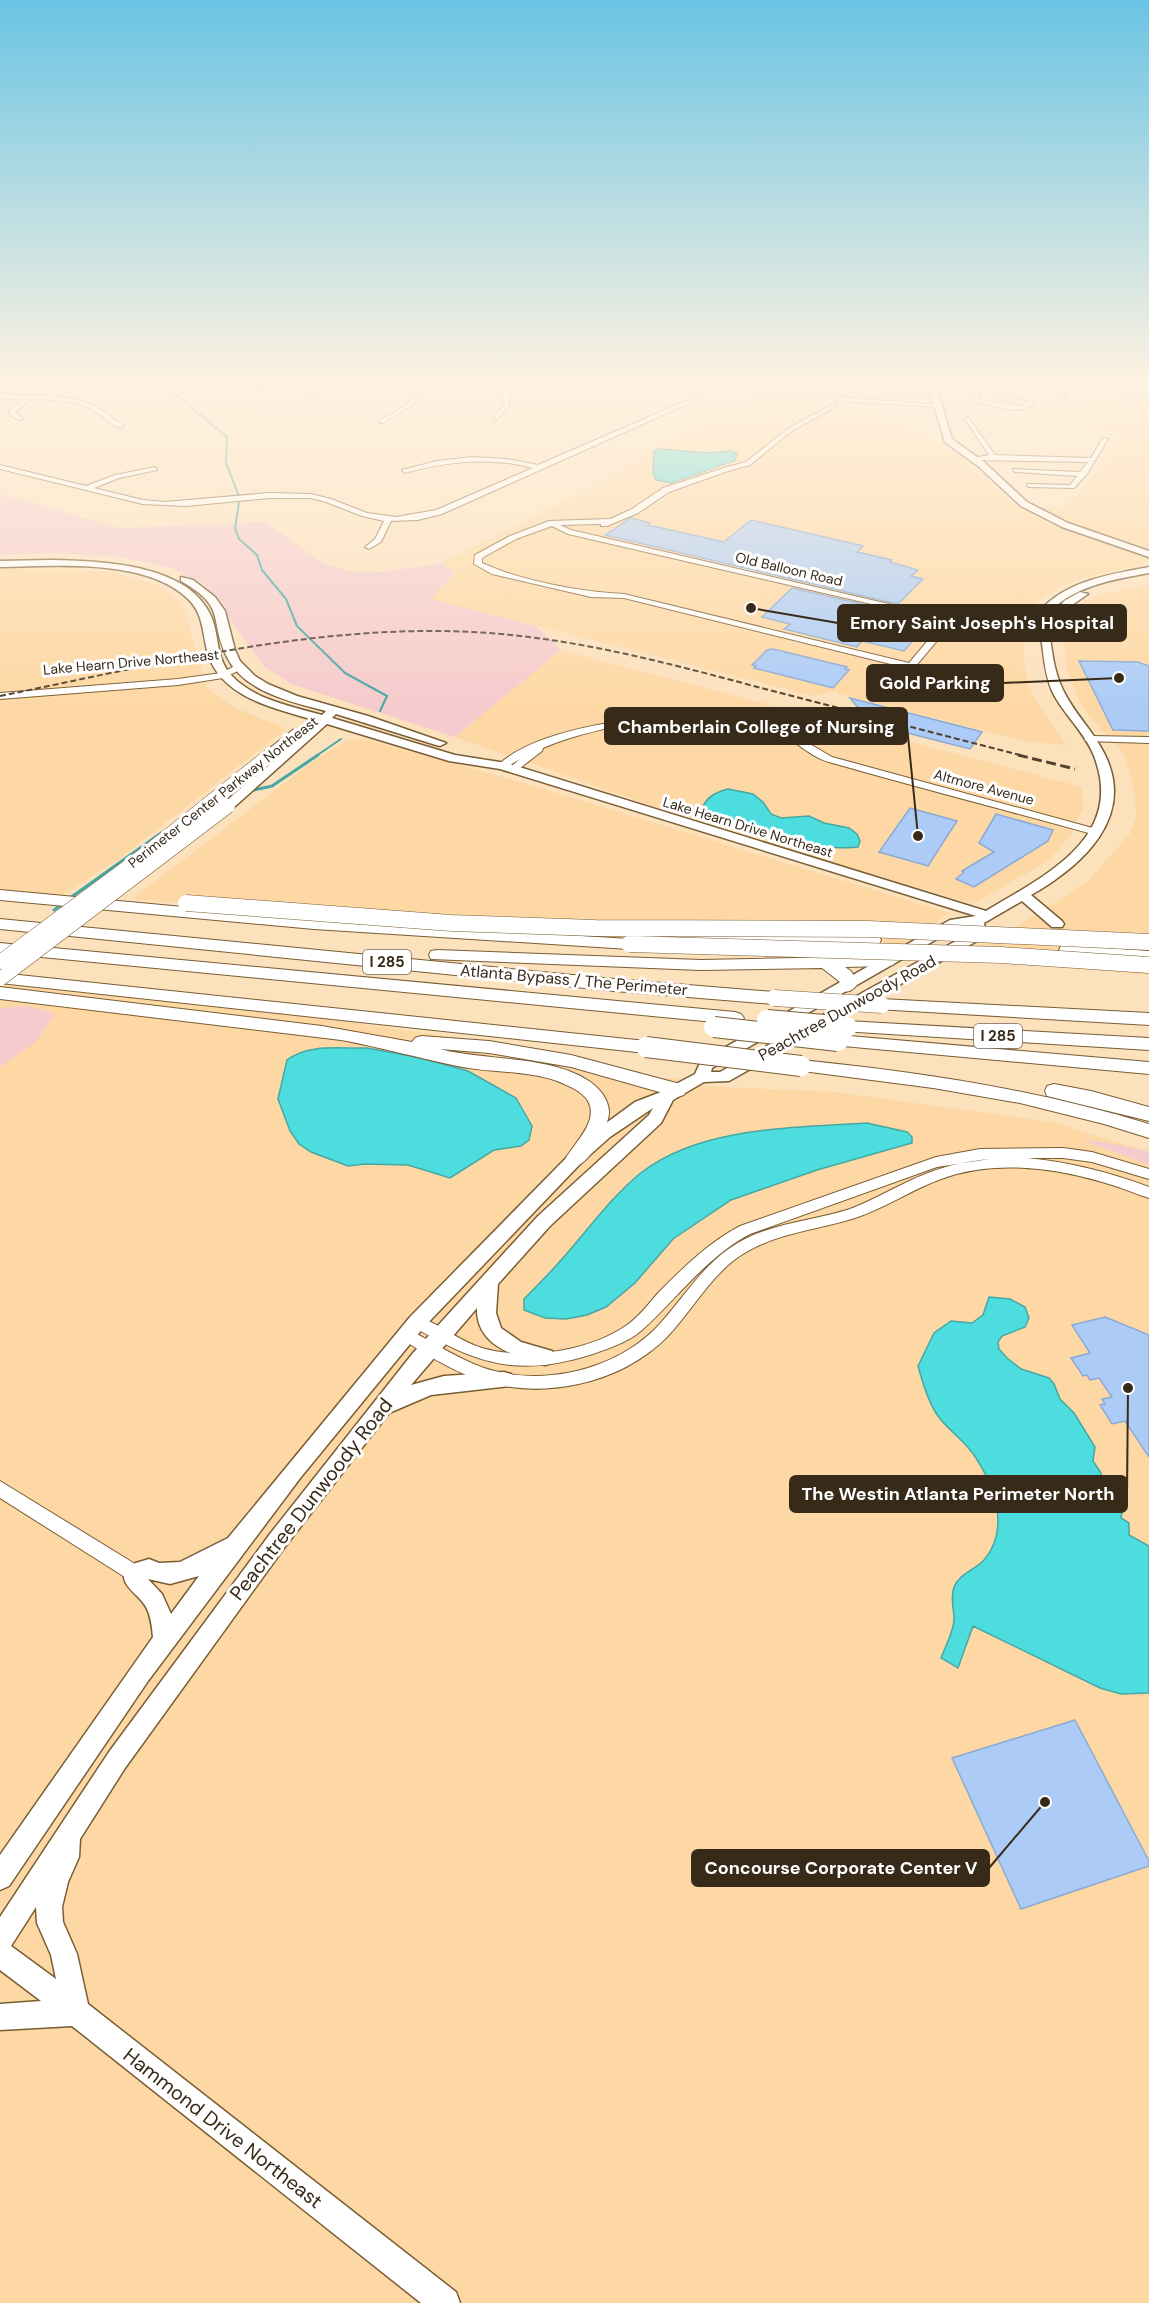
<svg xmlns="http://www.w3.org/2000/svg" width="1149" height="2303" font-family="'DM Sans',sans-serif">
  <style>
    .built { fill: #fed8a4 }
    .green { fill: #f6cbcd }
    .water { fill: #4dddde; stroke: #46a7a3; stroke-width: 1.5 }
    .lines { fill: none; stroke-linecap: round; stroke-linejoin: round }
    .stream-far1 { stroke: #46a7a3; stroke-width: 2 }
    .stream { stroke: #46a7a3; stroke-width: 3 }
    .building { fill: #acccf7; stroke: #8baad3; stroke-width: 1.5 }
    .minor-casing { stroke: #795d33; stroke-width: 2 }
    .major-casing { stroke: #795d33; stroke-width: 3 }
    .highway-casing { stroke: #795d33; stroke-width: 2 }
    .minor { fill: #fff; fill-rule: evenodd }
    .major { fill: #fff; fill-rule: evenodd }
    .highway { fill: #fff; fill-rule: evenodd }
    .rail-far1 { stroke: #51422f; stroke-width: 2; stroke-dasharray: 6 3; stroke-linecap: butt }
    .rail { stroke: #51422f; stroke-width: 3; stroke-dasharray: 10 4.5; stroke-linecap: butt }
    .major-bridge-far1-casing { stroke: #795d33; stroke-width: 12; stroke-linecap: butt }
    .major-bridge-casing { stroke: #795d33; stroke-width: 15; stroke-linecap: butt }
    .highway-bridge-far1-casing { stroke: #795d33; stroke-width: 17; stroke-linecap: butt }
    .highway-bridge-casing { stroke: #795d33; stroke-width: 22; stroke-linecap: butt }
    .major-bridge-far1 { stroke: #fff; stroke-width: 10 }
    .major-bridge { stroke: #fff; stroke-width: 14 }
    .highway-bridge-far1 { stroke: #fff; stroke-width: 16 }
    .highway-bridge { stroke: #fff; stroke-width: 20 }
    .labels { text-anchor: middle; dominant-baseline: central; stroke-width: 6; stroke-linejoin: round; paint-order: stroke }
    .far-street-label { font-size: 14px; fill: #372a19; stroke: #fff }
    .shield { fill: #fff; stroke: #736a5e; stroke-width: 1.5 }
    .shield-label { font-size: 15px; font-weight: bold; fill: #372a19 }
    .street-label { font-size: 16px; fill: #372a19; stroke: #fff }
    .near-street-label { font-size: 20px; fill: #372a19; stroke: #fff }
    .leader { fill: none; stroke: #372a19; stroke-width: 2 }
    .callout-dot { fill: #372a19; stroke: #fff; stroke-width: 2 }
    .callout { fill: #372a19; stroke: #372a19; stroke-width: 2 }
    .callout-label { font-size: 18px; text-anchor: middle; font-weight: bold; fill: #fff }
  </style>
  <rect width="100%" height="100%" fill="#fce1bd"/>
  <!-- built -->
  <path class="built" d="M774,385L869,413L925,433L973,465L1007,499L1023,510L1048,524L1149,559L1141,565L1102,573L1062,585L1037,602L1029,615L1023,657L1029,687L1041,709L1067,745L1029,742L832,692L814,696L430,599L455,573L441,563L597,485L644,454L717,418Z
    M853,387L924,388L926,401L834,396Z
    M1098,400L1149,407V549L1056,517L1039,507H1066L1081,491L1121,436L1070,421L1066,406Z
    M0,569H74L114,572L158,585L179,600L185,612L207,688L231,706L286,729L123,856L55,900L0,894Z
    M1149,585V975L960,958L978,946L1015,928L1088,881L1129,835L1137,816L1132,779L1124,754L1102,731L1080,703L1066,667L1064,622L1066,617L1080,603L1101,594Z
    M561,650L1082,787L1083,808L1070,836L1048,861L973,904L817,858L667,811L455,737Z
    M365,739L531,785L949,913L900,949L610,937L132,899L316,759L348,740Z
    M0,980L118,990L454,1037L652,1080L686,1077L701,1086L835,1092L1052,1122L1149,1152V2303H0Z"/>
  <!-- green -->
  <path class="green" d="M0,494L119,528L266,522L323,563L348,571L382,572L441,563L455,573L431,599L536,626L561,650L455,737L291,684L265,667L204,584L174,569L123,557L54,553L0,555Z
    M28,1006L55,1014L35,1043L0,1067V1008Z
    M1080,1139L1115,1144L1149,1152V1165Z"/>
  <!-- water -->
  <path class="water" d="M658,449L709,453L731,451L738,454L734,461L671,483L656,480L653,473L654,451Z
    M728,789L753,794L763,802L771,814L781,818L809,816L824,823L849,828L857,834L860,841L858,847C825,852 724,831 703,806C709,795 717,792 728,789Z
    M367,1048L422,1058L468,1071L516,1098L532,1126L529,1140L521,1146L494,1150L450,1178L408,1165L365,1164L348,1166L311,1152L299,1144L290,1131L278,1099L287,1060C309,1043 341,1049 367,1048Z
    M867,1123L907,1132L912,1137V1143L817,1170L731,1200L673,1239L635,1283L606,1307L587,1315L566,1319L545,1318L524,1310V1299C537,1286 550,1273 562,1259C588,1230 611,1197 642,1172C702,1126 795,1128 867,1123Z
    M989,1297L1010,1299L1025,1307L1029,1318L1025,1327L1002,1336L998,1342L999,1349L1007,1358L1021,1369L1049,1378L1054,1384L1060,1399L1074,1413L1095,1447L1093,1461L1101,1473L1100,1484L1112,1489V1501L1123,1507L1121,1518L1129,1523V1535L1149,1546V1693L1121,1694L1100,1688L973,1626L958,1668L941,1658C945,1647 954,1631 954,1619C954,1608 950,1599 954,1587C959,1574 975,1570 984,1560C1010,1530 995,1487 976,1458C967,1443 953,1434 942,1421C930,1408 923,1384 918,1366L934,1333L951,1321L972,1323L983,1315Z"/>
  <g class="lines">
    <!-- stream-far1 -->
    <path class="stream-far1" d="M165,382L169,389L227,437L226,463L239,496
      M239,503L235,528L239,539L257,555L262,570L286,599L297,626L345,673L387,696L380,711
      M316,756L341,739"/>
    <!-- stream -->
    <path class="stream" d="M249,791L272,786L318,755
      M70,898L164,831
      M54,910L64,903"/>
  </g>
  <!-- building -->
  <path class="building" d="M631,518L650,523L648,525L724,542L751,520L863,546L857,552L892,560L890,562L918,570L911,576L923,579L899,603H893L605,535Z
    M792,588L892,611L889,614L928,623L904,651L862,641L857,647L784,629L790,624L762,617Z
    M773,649L847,667L845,669L849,670L833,688L754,668L756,666L752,665L767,650Z
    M1079,661L1138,662L1149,666V731L1113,730Z
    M850,698L975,730L982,732L970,749L872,724Z
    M910,808L957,821L928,866L879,852Z
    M996,814L1053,830L1048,841L974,887L956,879L964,872L962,871L994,852L979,843Z
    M1105,1317L1149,1335V1457L1125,1421L1112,1424L1100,1405L1105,1404L1102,1399L1112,1397L1099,1378L1090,1380L1087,1375L1083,1376L1071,1358L1090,1353L1072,1325Z
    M1075,1720L1149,1861V1866L1021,1909L952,1758Z"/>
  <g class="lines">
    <!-- minor casing -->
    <g class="minor-casing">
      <path id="minor" d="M279,382H297L319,395L314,396L290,383L253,392L250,390Z
        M424,382H430L411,406L383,423H379V421L407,404Z
        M504,382H510L509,406L497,419H493L503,406Z
        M694,382C701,382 705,383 707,390L701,398L442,514L418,520L391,521L381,542L369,549L365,547L375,539L384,521L362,516L326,502L311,498H269L186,506L143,504L0,469V465L86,486L115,475L155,467L157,470L119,478L94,488L143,500L165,502L269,493L311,494L331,499L367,513L396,517L436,510L533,468C489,456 446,462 404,473L402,470L437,461L472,457L507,459L538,465L697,396L701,390Z
        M772,382H783L840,397L940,405L937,407L840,401Z
        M970,382H986L1008,397L1034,404C1020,416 993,406 976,402L970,390ZM976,384L981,385L1004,399L1026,405L1019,406L980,400Z
        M1050,382H1056L1067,398H1063Z
        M1102,382C1117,382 1133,393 1149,396V400L1128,395Z
        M0,394C30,396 65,393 93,405C104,410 114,420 124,426L121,428C108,424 101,413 88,408C71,400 50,400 31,399L15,412L24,419L19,420L11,416L9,411L24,399L0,398Z
        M835,403L837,406L793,430L750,465L731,470L669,492L638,513L607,526H601V524L560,525L571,530L893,605L986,611L1044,620L1048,623L1047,625C1013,628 987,607 952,623L914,668L911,669L624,598L591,597L492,574L474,564L475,555L510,536L549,521L610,519L632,509L663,488L727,467L746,462L789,428ZM552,526L568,534L893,609L962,614L946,619L909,663L624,594C581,592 521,581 482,563V558L516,539Z
        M968,417L995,455L1091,458L1103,438L1108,439L1087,474L1074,488L1029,487L1027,486V484L1070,485L1077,476L1015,472L1013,469L1080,472L1088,462L973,460V458L989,455L965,419Z
        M239,664L242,665V669L223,678L178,685L0,699V693L178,679L221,673Z
        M709,713L743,716L774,723L832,757L1100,830L1101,832L1096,835L1092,834C1005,810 916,787 829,762C807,756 792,736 770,728C709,706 603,723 543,748L542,751L515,772L507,770L520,759L505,768L497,766C539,725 653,715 709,713Z
        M1089,736L1149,737V743L1086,741L1084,739Z
        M1063,1148L1092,1152L1149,1169V1179L1092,1162L1063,1158H1027C1069,1162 1109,1172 1149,1187V1198C1133,1193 1118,1186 1102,1182C1052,1167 991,1160 941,1179C911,1190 885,1208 855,1218C817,1230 776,1233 743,1254C713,1272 691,1312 667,1337C619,1385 540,1401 477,1379C450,1370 425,1353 401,1339L398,1335L401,1331L406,1329L411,1331C435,1343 458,1359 484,1368C542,1387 613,1371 656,1328C681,1302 700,1268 730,1248C765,1223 810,1222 850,1209C877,1199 901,1183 928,1173C948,1165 969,1161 990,1159L937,1167L750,1234C705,1258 679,1297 642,1330C629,1342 609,1348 593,1354C518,1378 477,1364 412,1326L409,1322L412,1318L417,1316C440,1324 459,1341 482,1348C526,1361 590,1351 627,1325C640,1316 649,1303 659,1292C684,1267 708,1243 740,1226L936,1157L980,1149Z
        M0,1481L140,1567L143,1573L140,1579L134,1581L128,1579L0,1498Z"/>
    </g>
    <!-- major casing -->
    <g class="major-casing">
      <path id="major" d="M927,382H935L952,439L984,462L1027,502L1068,523L1149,551V557L1062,527L1021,506L978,466L945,442Z
        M51,560C99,561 188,563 211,616C220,637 215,658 232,676C255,700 291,706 322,715L326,711C292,702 244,692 227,657C208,618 228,608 181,581V577L193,580L215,597L225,611L235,650L240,661L255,676L268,684L297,696L368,716L446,743L440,746L436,745L336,714L332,718L455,755L506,763L986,911C1044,876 1126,838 1094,756C1085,732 1063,714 1052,691C1041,666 1045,637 1035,616C1063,581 1107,575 1149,567V573C1110,580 1073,586 1045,616L1047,619L1053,617L1064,601L1080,592L1088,594L1072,605L1061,621L1048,625C1052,648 1053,671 1064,692C1075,714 1093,731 1104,753C1137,817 1082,866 1031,895L1062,921L1064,924L1062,927H1052L1022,901L984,923L986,934L984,937L729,1081L704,1082L673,1100L661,1123L550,1226L498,1284L496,1313L501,1328L521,1342L552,1351L554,1357L552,1363L545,1365C515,1356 476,1346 477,1308L411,1385L444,1376L504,1372L511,1374L514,1380L511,1386L431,1395L389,1413L284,1548L125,1768L80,1839L79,1857L68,1882L62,1907L63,1922L77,1954L88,2004L456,2292L460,2303H421L72,2026L0,2030V2004L41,2001L0,1970V1917L109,1752L270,1534L413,1353L484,1275L538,1216L649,1115L653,1108L610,1137L582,1162L424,1327L301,1477L148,1681L9,1886L0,1890V1855L153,1637C152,1627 151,1616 146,1607C138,1592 117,1586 126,1566L149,1559L159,1563L180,1562L228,1538L410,1317L570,1154L598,1129L635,1102L661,1092L695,1074L701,1061L950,920L976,916L500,769L449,761L327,724L232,809H224L222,806L224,803L317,721C275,708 216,698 206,646C202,627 202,611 186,597C143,558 54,566 0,567V561ZM971,926L972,932L720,1072H711L712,1068L958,927ZM199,1576L171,1614L162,1594L148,1579L170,1584ZM36,1907L37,1923L51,1955L56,1979L11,1946Z"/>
    </g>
    <!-- highway casing -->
    <g class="highway-casing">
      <path id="highway" d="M0,890L314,919L629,939L635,940L637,944L635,948L629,949L314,929L0,900Z
        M0,919L614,979L774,992L780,994L783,998L780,1002L774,1004L614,991L0,929Z
        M680,933L873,935L879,936L881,940L879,944L873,945L674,942L672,938L674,934Z
        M0,943L735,1012L741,1014L744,1018L741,1022L735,1024L0,953Z
        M1067,945L1149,951V961L1061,954L1059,950L1061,946Z
        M437,950L701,960L887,956L893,957L895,961L893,965L887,966L845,967L851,971L858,983C853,991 848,993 839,991L836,987L840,982L822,968L701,970L431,959L429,955L431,951Z
        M0,973L646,1041L652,1043L655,1047L652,1051L646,1053L0,983Z
        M0,987L322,1026L412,1042L415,1038L421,1036L489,1041L571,1055L684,1085L686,1090L684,1095L677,1097L571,1067L489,1053L440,1049C485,1061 550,1055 589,1081C599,1088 608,1098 609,1111C610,1123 593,1156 582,1163C578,1166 573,1164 569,1163L566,1158C575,1142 599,1121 588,1101C582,1091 567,1085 557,1081C525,1070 490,1073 457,1066C418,1058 380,1047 341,1040L0,999Z
        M882,999L1149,1013V1025L876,1009L873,1005L876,1001Z
        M847,1021L1149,1038V1050L841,1031L838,1027L841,1023Z
        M838,1035L1149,1062V1074L832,1045L829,1041L832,1037Z
        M801,1060C919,1072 1035,1089 1149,1124V1138L1104,1124L1020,1103L933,1088L795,1070L792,1066L795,1062Z
        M1054,1084L1091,1091L1149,1107V1121L1047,1096L1045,1091L1047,1086Z"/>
    </g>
    <!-- minor -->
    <use href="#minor" class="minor"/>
    <!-- major -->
    <use href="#major" class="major"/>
    <!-- highway -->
    <use href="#highway" class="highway"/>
    <!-- rail-far1 -->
    <path class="rail-far1" d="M0,696C154,665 313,624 472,632C572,637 668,663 765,689C851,711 937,734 1024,756"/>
    <!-- rail -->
    <path class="rail" d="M1018,755L1075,769"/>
    <!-- major-bridge-far1 casing -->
    <g class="major-bridge-far1-casing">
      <path id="major-bridge-far1" d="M268,756L297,733"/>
    </g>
    <!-- major-bridge casing -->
    <g class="major-bridge-casing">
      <path id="major-bridge" d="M0,962L153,848L270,755
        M0,979L228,806"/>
    </g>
    <!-- highway-bridge-far1 casing -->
    <g class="highway-bridge-far1-casing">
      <path id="highway-bridge-far1" d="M186,903L451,923L595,928L868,929L1149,942
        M629,944L1001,955L1149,965
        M774,998L882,1005"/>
    </g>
    <!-- highway-bridge casing -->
    <g class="highway-bridge-casing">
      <path id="highway-bridge" d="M767,1020L847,1027
        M714,1027L838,1041
        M646,1047L801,1066"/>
    </g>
    <!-- major-bridge-far1 -->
    <use href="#major-bridge-far1" class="major-bridge-far1"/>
    <!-- major-bridge -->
    <use href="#major-bridge" class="major-bridge"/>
    <!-- highway-bridge-far1 -->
    <use href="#highway-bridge-far1" class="highway-bridge-far1"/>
    <!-- highway-bridge -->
    <use href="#highway-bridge" class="highway-bridge"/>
  </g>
  <!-- sky -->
  <linearGradient id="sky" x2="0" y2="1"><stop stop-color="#6ac4e4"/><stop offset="0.54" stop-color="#fef2e1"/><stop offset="1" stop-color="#fef2e1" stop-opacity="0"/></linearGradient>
  <rect width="1149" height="705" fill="url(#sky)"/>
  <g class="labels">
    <!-- far-street labels -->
    <g class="far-street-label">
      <text transform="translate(789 569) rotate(13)">Old Balloon Road</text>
      <text transform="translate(131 662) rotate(-5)">Lake Hearn Drive Northeast</text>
      <text transform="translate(984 787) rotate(15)">Altmore Avenue</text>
      <text transform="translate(223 792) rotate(-38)">Perimeter Center Parkway Northeast</text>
      <text transform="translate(748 827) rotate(17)">Lake Hearn Drive Northeast</text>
    </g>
    <!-- shield labels -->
    <g class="shield">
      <rect x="363" y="950" width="48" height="24" rx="4.5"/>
      <rect x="974" y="1024" width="48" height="24" rx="4.5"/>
    </g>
    <g class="shield-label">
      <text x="387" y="962">I 285</text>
      <text x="998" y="1036">I 285</text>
    </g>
    <!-- street labels -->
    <g class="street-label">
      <text transform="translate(574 980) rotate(5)">Atlanta Bypass / The Perimeter</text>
      <text transform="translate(847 1008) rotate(-29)">Peachtree Dunwoody Road</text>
    </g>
    <!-- near-street labels -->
    <g class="near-street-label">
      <text transform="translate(311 1499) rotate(-52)">Peachtree Dunwoody Road</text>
      <text transform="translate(223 2128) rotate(38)">Hammond Drive Northeast</text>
    </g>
  </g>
  <!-- callouts -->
  <path class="leader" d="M751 608L838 623M1119 678L1003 683M918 836L907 726M1128 1388L1127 1494M1045 1802L989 1868"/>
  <g class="callout-dot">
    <circle cx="751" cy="608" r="6"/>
    <circle cx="1119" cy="678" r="6"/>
    <circle cx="918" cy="836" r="6"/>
    <circle cx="1128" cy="1388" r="6"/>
    <circle cx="1045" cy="1802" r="6"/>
  </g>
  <g class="callout">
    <rect x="838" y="605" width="288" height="36" rx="6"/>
    <rect x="867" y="665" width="136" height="36" rx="6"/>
    <rect x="605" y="708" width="302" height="36" rx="6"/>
    <rect x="790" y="1476" width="337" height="36" rx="6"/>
    <rect x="692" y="1850" width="297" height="36" rx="6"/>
  </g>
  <g class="callout-label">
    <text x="982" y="629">Emory Saint Joseph's Hospital</text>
    <text x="935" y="689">Gold Parking</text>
    <text x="756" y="733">Chamberlain College of Nursing</text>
    <text x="958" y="1500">The Westin Atlanta Perimeter North</text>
    <text x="841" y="1874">Concourse Corporate Center V</text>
  </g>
</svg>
